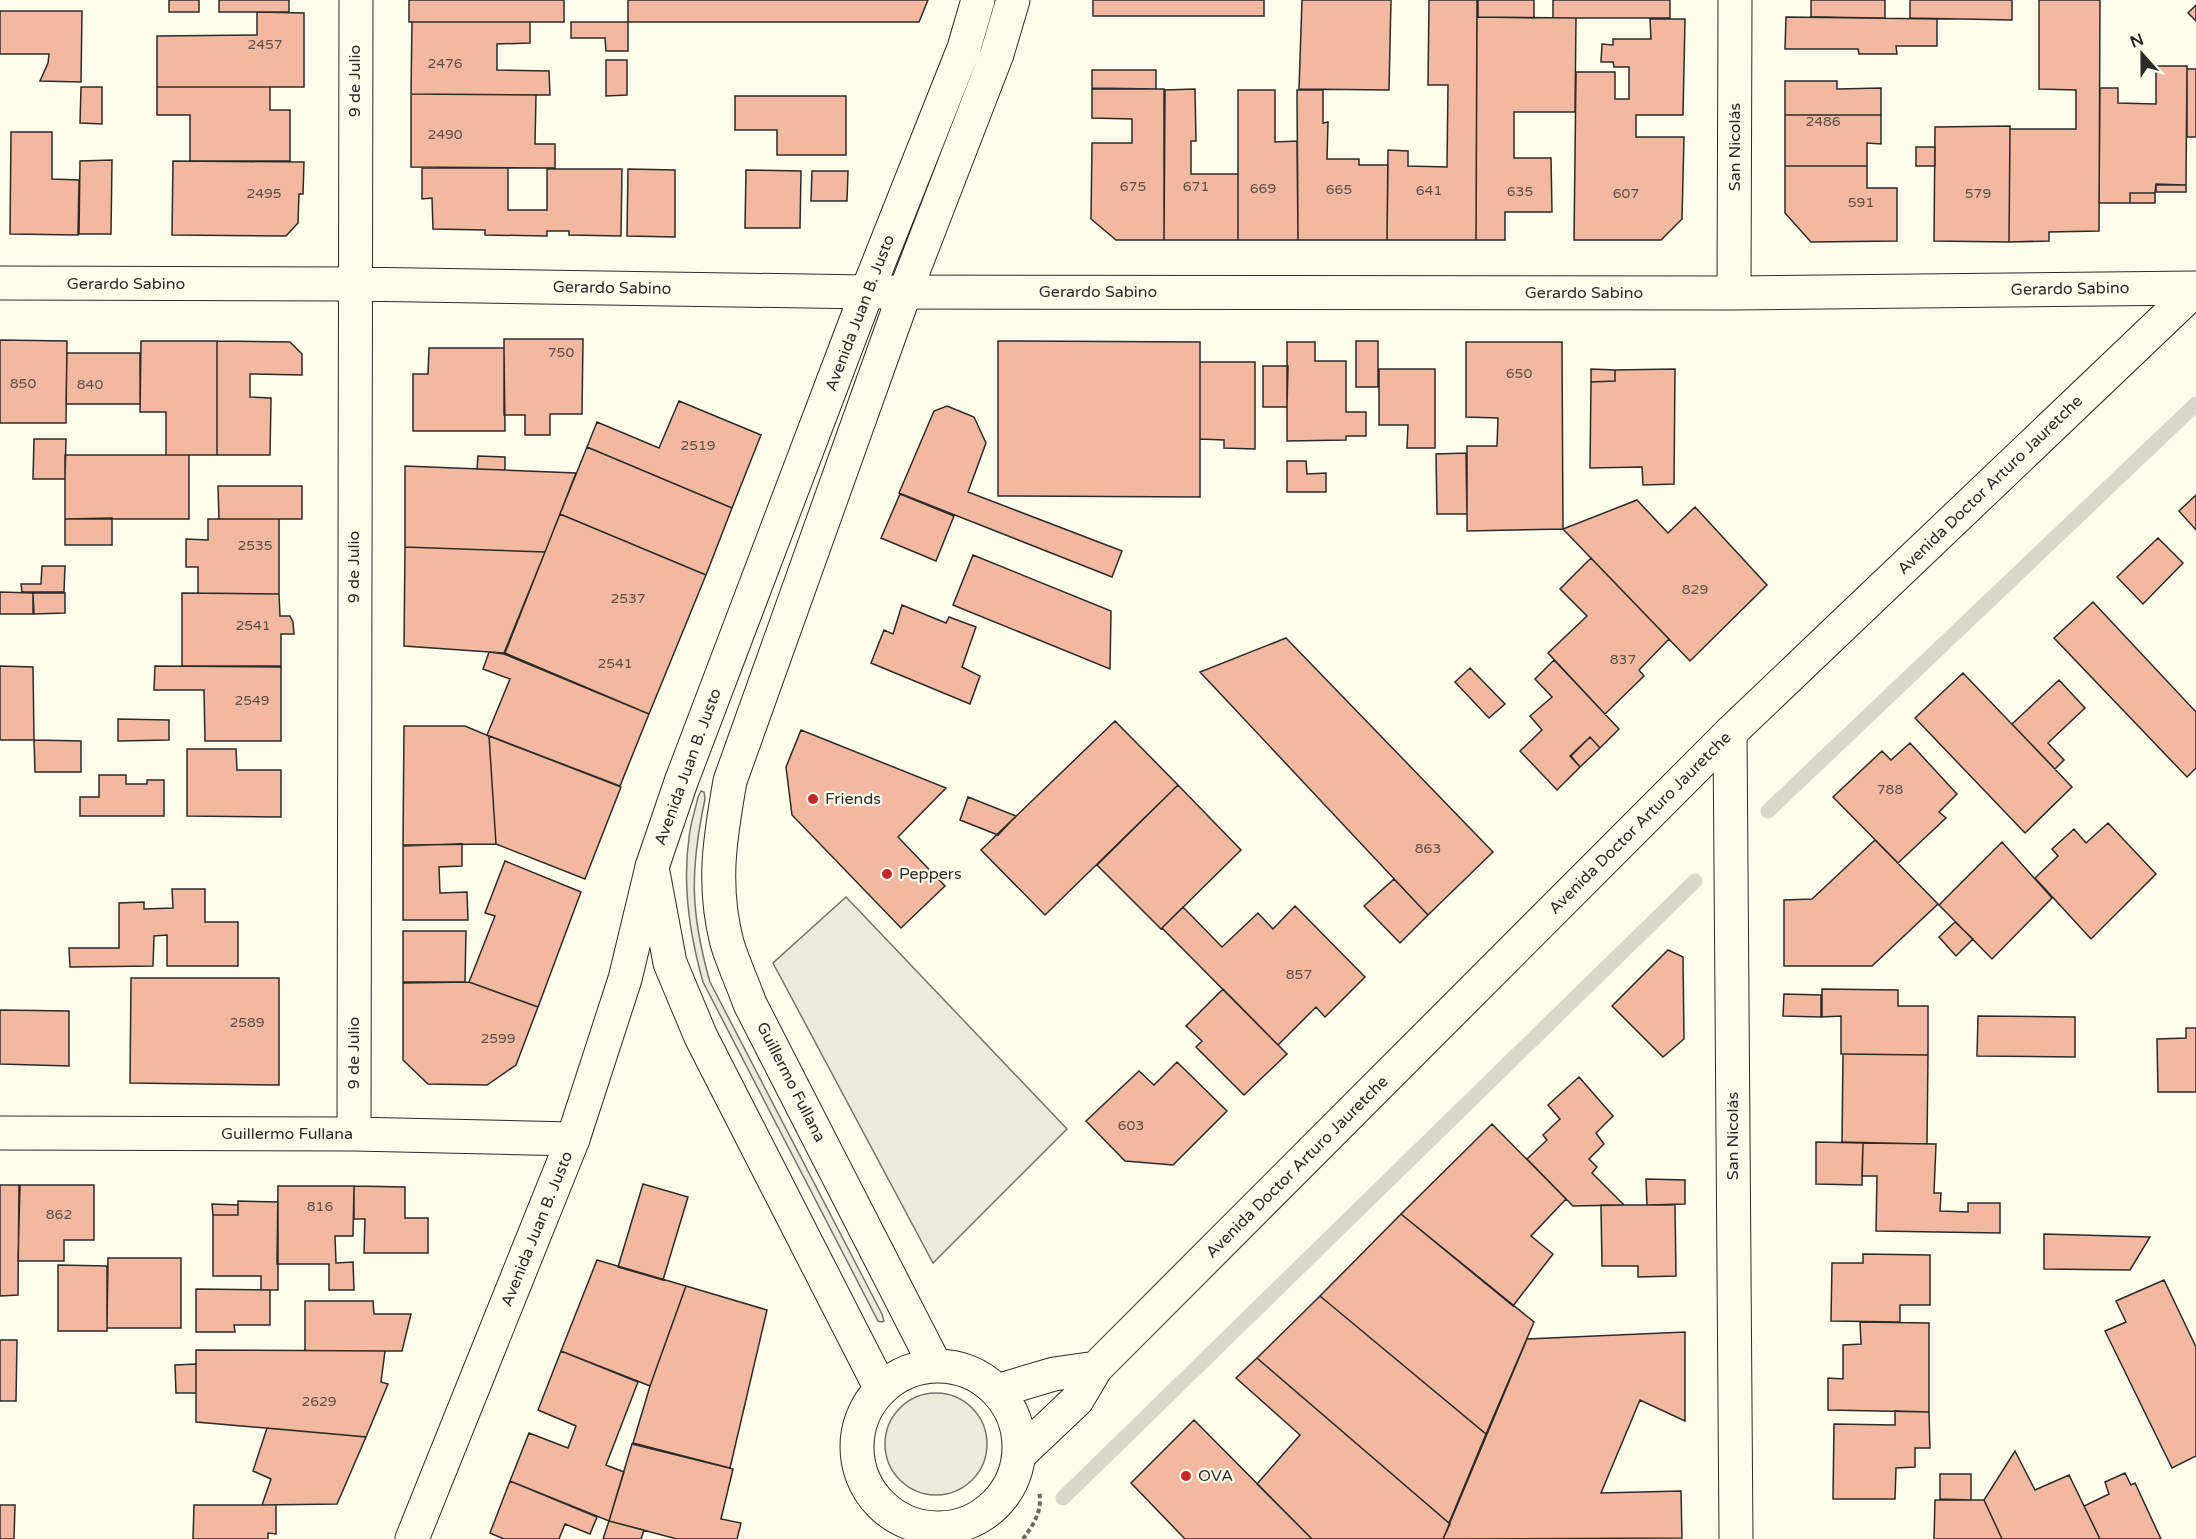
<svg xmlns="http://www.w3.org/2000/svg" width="2196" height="1539" font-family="'Varela Round',sans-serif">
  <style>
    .green { fill: #ecebdb; stroke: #74746e; stroke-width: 1.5 }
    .parking { fill: #eceadb; stroke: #74746e; stroke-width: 1.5 }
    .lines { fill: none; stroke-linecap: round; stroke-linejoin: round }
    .stream { stroke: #d8d7c9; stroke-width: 15 }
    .building { fill: #f2b8a0; stroke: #2b2b2b; stroke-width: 1.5 }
    .minor-casing { stroke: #2b2b2b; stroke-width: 35 }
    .tertiary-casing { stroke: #2b2b2b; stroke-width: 35 }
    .secondary-casing { stroke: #2b2b2b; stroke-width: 35 }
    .path { stroke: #6a6964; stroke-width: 4; stroke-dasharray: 4.5 3; stroke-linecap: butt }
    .minor { stroke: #fdfbea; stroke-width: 33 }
    .tertiary { stroke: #fdfbea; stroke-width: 33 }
    .secondary { stroke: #fdfbea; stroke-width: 33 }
    .poi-dot { fill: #c62828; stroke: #fdfbea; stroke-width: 2 }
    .labels { text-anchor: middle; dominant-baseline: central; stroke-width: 4.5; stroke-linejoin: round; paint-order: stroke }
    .number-label { font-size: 14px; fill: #5d4e48 }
    .street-label { font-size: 16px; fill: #2b2b2b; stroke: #fdfbea }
    .poi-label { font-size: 16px; fill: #2b2b2b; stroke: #fdfbea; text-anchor: start }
  </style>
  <rect width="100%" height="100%" fill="#fdfbea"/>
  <!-- green -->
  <path class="green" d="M701,791L704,792L705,799C690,870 690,912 710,982L882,1314L884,1321L882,1322L878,1321L703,982C690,936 682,887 689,838C690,825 695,811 698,797Z
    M885 1444a51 51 0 1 1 102 0a51 51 0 1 1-102 0Z"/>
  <!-- parking -->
  <path class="parking" d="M846,897L1067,1129L933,1263L773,963Z"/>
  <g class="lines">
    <!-- stream -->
    <path class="stream" d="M1768,811L2196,404
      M1063,1498L1695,881"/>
  </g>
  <!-- building -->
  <path class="building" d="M169,0H199V12H169Z
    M219,0H289V12H219Z
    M409,0H564V22H409Z
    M628,0H928L919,22H628Z
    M1093,0H1264V16H1093Z
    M1302,0H1391L1389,90L1299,89Z
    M1429,0H1477L1476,240H1387L1388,150L1408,151V166L1447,167L1448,85H1428Z
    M1478,0H1534V18L1478,17Z
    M1553,0H1670V18H1553Z
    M1811,0H1885V18L1811,17Z
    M1910,0H2012V20L1910,18Z
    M2039,0H2100L2099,231L2049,232V241L2009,242L2010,129H2076V90L2039,89Z
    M2196,5V21L2188,13Z
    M0,11H82L81,82L40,81L48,63L49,54H0Z
    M257,12L304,13V87H157V36L257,35Z
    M1477,17L1576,18L1575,112H1514V158H1551L1552,212H1505V240H1476Z
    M1786,17L1937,19V46H1896L1897,54H1859L1858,49H1785Z
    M1650,19H1685L1683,115H1636V137H1684L1682,219L1661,240H1574L1576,72H1615V99H1629V67H1614L1613,62H1601L1602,44L1613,45V39H1651Z
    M412,22H530V43L497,44V70L549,71L550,95L411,94Z
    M571,22H628V51H606L605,38H571Z
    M606,60H627V95L606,96Z
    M2156,66H2187L2186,185L2156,184L2155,193H2130V203H2099L2100,88H2118V103L2156,104Z
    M2187,69H2196V137H2187Z
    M1092,70H1156V89L1092,88Z
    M1785,81H1837V89L1881,88V115H1785Z
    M81,87H102V124L80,123Z
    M157,87H270V110H290V161H190V115H157Z
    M1092,89H1164V240H1116L1091,219L1092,143H1132V119L1092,118Z
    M1195,89L1196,141H1191V174H1238V240H1164L1165,90Z
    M1238,90H1275V142L1297,141L1298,240H1238Z
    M1297,90H1323V123L1328,122L1327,159H1359V165H1388L1387,240H1298Z
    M411,94L536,95L535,144H555V168L411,167Z
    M735,96H846V155H777V130H735Z
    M1785,115H1881V144L1867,143V166H1785Z
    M2010,126L2009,242L1934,241L1935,127Z
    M11,132H52V179L79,180L78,235L10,234Z
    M1916,147H1935V166H1916Z
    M112,160L111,234H79L80,161Z
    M173,161L304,162L303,194H299L298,223L286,236L172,235Z
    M1785,166H1867V188H1897V241L1811,242L1785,213Z
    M422,168H508V210H547V169H622L621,236L569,235V231H547V236L485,235V230L433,229L432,198L422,199Z
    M628,169L675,170V237L627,236Z
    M746,170L801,171L800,228H745Z
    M812,171H848L847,201H811Z
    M2156,185H2186V192H2156Z
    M2130,193H2155V203H2130Z
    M504,339H583L582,414H550V435H525V415H504Z
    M0,340L67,341L66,423H0Z
    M141,341H217V455H166V412H140Z
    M217,341L290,342L302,354V375L250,374V397L271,398L270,455H217Z
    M998,341L1200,342V497L998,496Z
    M1356,341H1378V387H1356Z
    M1287,342H1315V361H1346V412H1366V436H1346V440L1287,441Z
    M1466,342H1562L1563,529L1467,531V446H1497L1498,418L1466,417Z
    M429,348H504L505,431H413V374H428Z
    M67,353H140V404H66Z
    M1200,362H1255V449L1224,448V440L1200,439Z
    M1263,366H1288L1287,407H1263Z
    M1379,369H1435V448H1407L1408,425H1379Z
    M1591,369L1615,370V381L1591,382Z
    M1675,369L1674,484L1643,485L1642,467L1590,468L1591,382L1615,381V370Z
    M679,401L761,435L732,508L587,447L597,422L659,448Z
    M947,406L974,417L986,443L968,492L1122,551L1112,577L899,493L934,411Z
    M34,439H66L65,479H33Z
    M587,447L732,508L706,575L560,514Z
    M1466,453L1467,514H1437L1436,454Z
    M65,455H189V519H65Z
    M478,456L505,457V470L477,469Z
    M1287,461H1306L1307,474L1326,473V492H1287Z
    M405,466L576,473L545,552L405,547Z
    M218,486H302V519H219Z
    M900,494L954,516L936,561L881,538Z
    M2196,495V530L2179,511Z
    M1637,500L1668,533L1695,507L1767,585L1690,661L1563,529Z
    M560,514L706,575L649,714L505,653Z
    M112,518V545H65V519Z
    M208,519H279V594L198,593V567H186V539L208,540Z
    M2158,538L2183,563L2143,604L2117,577Z
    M405,547L545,552L504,653L404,646Z
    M973,555L1111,611L1110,669L953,605Z
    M1591,558L1669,639L1639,670L1644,676L1605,714L1548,653L1587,616L1560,589Z
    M42,566H65L64,592H22L21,584H41Z
    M0,592L33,593V614H0Z
    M33,593H65V613L34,614Z
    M182,593L279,594L280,616H290L293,622L294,634H281V666H182Z
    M2093,602L2196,712V768L2187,777L2054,638Z
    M902,605L946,623L949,617L976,627L962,667L980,676L970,704L871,663L884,630L893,634Z
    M1286,638L1493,852L1428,915L1200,672Z
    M489,652L504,654L649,714L620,786L487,735L510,679L483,669Z
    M1554,660L1619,729L1600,748L1590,737L1570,756L1580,767L1557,790L1520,751L1542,730L1530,716L1552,697L1535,679Z
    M0,666L33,667L34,740H0Z
    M155,666L281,667V741H205L204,690H154Z
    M1470,668L1505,704L1489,718L1455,682Z
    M1963,673L2072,787L2025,833L1915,718Z
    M2059,680L2085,708L2048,743L2064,760L2055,769L2012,724Z
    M118,719L169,720V740L118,741Z
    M1115,721L1178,785L1045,915L981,850Z
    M404,726H465L489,736L496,844L403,845Z
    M801,730L946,788L898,837L945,886L901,928L792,815L786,767Z
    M489,736L621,787L585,879L496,844Z
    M1590,737L1600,748L1580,767L1571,756Z
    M34,740L81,741V772H35Z
    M1910,743L1957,794L1939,812L1946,818L1898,863L1833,797L1882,751L1891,760Z
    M187,749H236L237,770H281V817L187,816Z
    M99,775H126V784H147V780H164V816H80V797H99Z
    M1178,785L1241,850L1161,929L1097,865Z
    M968,797L1016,816L998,835L960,820Z
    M2108,823L2156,874L2091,939L2035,878L2058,856L2052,849L2074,829L2086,843Z
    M1875,840L1938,904L1872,966H1784V900L1812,899Z
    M2002,842L2052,898L1992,959L1939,905Z
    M462,844V866L439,867L440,893L467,892L468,920H403V846Z
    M505,861L581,892L538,1007L469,982L495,916L485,913Z
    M1394,879L1428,915L1400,943L1364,906Z
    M172,889H205V922H238V966H167V935L154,936L153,966L70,967L69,948H119V903L144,902V909L173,908Z
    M1295,906L1365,977L1325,1017L1316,1007L1278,1045L1162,928L1183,907L1222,947L1258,913L1273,929Z
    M1955,922L1973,939L1956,956L1939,937Z
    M403,931H466L465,982H403Z
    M1668,950L1683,957L1684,1039L1663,1057L1612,1006Z
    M131,978H279V1085L130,1083Z
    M469,982L538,1007L516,1065L487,1085L428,1084L403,1060V983Z
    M1223,989L1287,1054L1244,1095L1196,1047L1202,1041L1186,1026Z
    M1822,989L1898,990V1006H1928V1055L1841,1054V1016L1822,1017Z
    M1784,994L1821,995V1017L1783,1016Z
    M0,1010L69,1011V1066L0,1064Z
    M1978,1016L2075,1017V1057L1977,1056Z
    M2186,1028H2196V1092H2158L2157,1039L2186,1038Z
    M1843,1054L1928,1055L1927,1144L1842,1142Z
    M1177,1062L1227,1111L1173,1165L1125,1161L1086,1121L1139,1071L1154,1085Z
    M1579,1077L1613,1116L1596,1133L1604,1144L1589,1159L1597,1167L1592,1173L1624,1205L1573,1206L1527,1159L1547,1140L1543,1135L1560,1119L1548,1105Z
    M1492,1124L1566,1199L1531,1236L1553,1254L1513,1306L1401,1214Z
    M1816,1142L1863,1143L1862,1185L1816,1184Z
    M1863,1143L1936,1144L1934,1193H1941L1940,1211L1968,1212V1203H2000V1233L1876,1231L1877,1176H1862Z
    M1646,1179L1685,1180V1204L1647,1205Z
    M643,1184L688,1197L663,1280L618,1267Z
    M0,1185H19L18,1295L0,1296Z
    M20,1185H94V1240H64V1261H18Z
    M278,1186H354L353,1236H335L336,1263L353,1262L354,1290H329V1264H277Z
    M354,1186L405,1187V1218H428V1253H364L365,1219H354Z
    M238,1201L278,1202V1290H261V1276H213V1215H238Z
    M212,1204L238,1205V1215H213Z
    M1601,1205H1675L1676,1276L1638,1277V1266H1602Z
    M1401,1214L1534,1322L1486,1434L1320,1296Z
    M2044,1234L2150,1237L2130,1270L2044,1269Z
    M1863,1254L1930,1255V1305H1900V1322L1831,1321L1832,1263H1863Z
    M108,1258H181V1328H107Z
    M597,1260L686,1286L650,1386L561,1351Z
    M58,1265L107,1266V1331H58Z
    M2164,1280L2196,1347V1456L2172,1468L2105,1331L2126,1322L2116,1301Z
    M686,1286L767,1310L730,1468L633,1443L650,1386Z
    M196,1289L270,1290V1325H234L235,1332H196Z
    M1320,1296L1486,1434L1449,1523L1257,1358Z
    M305,1301H373L374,1314H411L402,1351H305Z
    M1860,1322L1929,1323V1412L1828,1410V1378L1843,1379V1345L1861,1344Z
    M1685,1332V1421L1640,1400L1601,1493L1681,1491L1682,1538L1443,1539L1527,1339Z
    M0,1340H17L16,1401H0Z
    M196,1350L385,1351L381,1382L388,1384L366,1437L196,1422Z
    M561,1351L638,1382L606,1465L624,1472L609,1521L510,1481L529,1433L568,1448L576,1426L538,1410Z
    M1257,1358L1450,1524L1443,1539H1312L1257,1484L1300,1435L1236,1378Z
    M196,1364V1393H176L175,1365Z
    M1895,1411L1929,1412L1930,1448H1915V1467L1896,1468L1895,1499H1833L1834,1424L1895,1425Z
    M1194,1420L1312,1539H1185L1131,1483Z
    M267,1428L366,1437L337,1504L262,1505L271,1479L253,1471Z
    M632,1444L733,1469L721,1519L741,1523L737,1539H677L609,1521Z
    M2015,1451L2035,1490L2069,1475L2100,1539H2002L1984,1500Z
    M2125,1473L2131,1485L2135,1483L2161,1539H2100L2084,1506L2109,1494L2105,1482Z
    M1940,1474H1971V1500L1940,1499Z
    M510,1481L597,1517L590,1534L565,1524L559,1539H504L490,1533Z
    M1935,1500H1984L2002,1539H1934Z
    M0,1505H15L14,1539H0Z
    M194,1505H276V1534L268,1533V1539H193Z
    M609,1521L644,1530L641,1539H603Z"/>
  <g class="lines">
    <!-- minor casing -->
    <g class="minor-casing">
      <path id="minor" d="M0,283L354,284L867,292L1734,293L2196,288
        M1734,293L1735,0
        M1730,733L1736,1539
        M0,1133L354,1134L573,1139
        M354,1134L356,0"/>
    </g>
    <!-- tertiary casing -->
    <g class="tertiary-casing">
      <path id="tertiary" d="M412,1539L573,1139L625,979L652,867"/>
    </g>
    <!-- secondary casing -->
    <g class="secondary-casing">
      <path id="secondary" d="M935,1365L750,1004C743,984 733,963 727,943C712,885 720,838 730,781L905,292L997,54L1013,0
        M857 1447a81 81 0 1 1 162 0a81 81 0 1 1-162 0Z
        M881,1389L701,1037L670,963L652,867L681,782L867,292L964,48L978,0
        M997,1391L1054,1374L1096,1368
        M1020,1454L1077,1400L1096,1368L1730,733L2196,289"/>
    </g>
    <!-- path -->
    <path class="path" d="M1023,1539C1034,1524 1043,1510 1039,1491"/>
    <!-- minor -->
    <use href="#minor" class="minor"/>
    <!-- tertiary -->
    <use href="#tertiary" class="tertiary"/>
    <!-- secondary -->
    <use href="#secondary" class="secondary"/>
  </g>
  <!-- markers -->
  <g class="poi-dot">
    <circle cx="813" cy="799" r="6"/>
    <circle cx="887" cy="874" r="6"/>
    <circle cx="1186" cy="1476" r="6"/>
  </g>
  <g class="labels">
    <!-- number labels -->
    <g class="number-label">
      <text x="265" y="44">2457</text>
      <text x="445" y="63">2476</text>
      <text x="1823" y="121">2486</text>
      <text x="445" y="134">2490</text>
      <text x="1133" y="186">675</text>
      <text x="1196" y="186">671</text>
      <text x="1263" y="188">669</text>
      <text x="1339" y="189">665</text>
      <text x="1429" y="190">641</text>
      <text x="1520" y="191">635</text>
      <text x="264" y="193">2495</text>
      <text x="1626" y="193">607</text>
      <text x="1978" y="193">579</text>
      <text x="1861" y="202">591</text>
      <text x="561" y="352">750</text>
      <text x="1519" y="373">650</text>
      <text x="23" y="383">850</text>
      <text x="90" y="384">840</text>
      <text x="698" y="445">2519</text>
      <text x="255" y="545">2535</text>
      <text x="1695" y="589">829</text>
      <text x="628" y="598">2537</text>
      <text x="253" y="625">2541</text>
      <text x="1623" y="659">837</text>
      <text x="615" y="663">2541</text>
      <text x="252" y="700">2549</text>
      <text x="1890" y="789">788</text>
      <text x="1428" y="848">863</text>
      <text x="1299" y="974">857</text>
      <text x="247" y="1022">2589</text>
      <text x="498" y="1038">2599</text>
      <text x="1131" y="1125">603</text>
      <text x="320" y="1206">816</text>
      <text x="59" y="1214">862</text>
      <text x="319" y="1401">2629</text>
    </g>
    <!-- street labels -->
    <g class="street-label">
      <text transform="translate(355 81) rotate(-90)">9 de Julio</text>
      <text transform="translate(1735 147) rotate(-90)">San Nicolás</text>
      <text x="126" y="284">Gerardo Sabino</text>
      <text transform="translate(612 288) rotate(1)">Gerardo Sabino</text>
      <text transform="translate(2070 289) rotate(-1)">Gerardo Sabino</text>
      <text x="1098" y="292">Gerardo Sabino</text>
      <text x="1584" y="293">Gerardo Sabino</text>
      <text transform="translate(860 313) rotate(-69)">Avenida Juan B. Justo</text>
      <text transform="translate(1990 485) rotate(-44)">Avenida Doctor Arturo Jauretche</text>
      <text transform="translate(354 567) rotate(-90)">9 de Julio</text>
      <text transform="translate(688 767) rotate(-70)">Avenida Juan B. Justo</text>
      <text transform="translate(1640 823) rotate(-45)">Avenida Doctor Arturo Jauretche</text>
      <text transform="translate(354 1053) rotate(-90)">9 de Julio</text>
      <text transform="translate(791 1082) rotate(63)">Guillermo Fullana</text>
      <text x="287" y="1134">Guillermo Fullana</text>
      <text transform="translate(1733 1136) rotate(-90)">San Nicolás</text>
      <text transform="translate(1297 1167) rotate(-45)">Avenida Doctor Arturo Jauretche</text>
      <text transform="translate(537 1229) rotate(-68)">Avenida Juan B. Justo</text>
    </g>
    <!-- poi labels -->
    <g class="poi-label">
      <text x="825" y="799">Friends</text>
      <text x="899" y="874">Peppers</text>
      <text x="1198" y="1476">OVA</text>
    </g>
  </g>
  <!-- north arrow -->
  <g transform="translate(2142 54) rotate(339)" stroke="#fdfbea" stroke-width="4.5" paint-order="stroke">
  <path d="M0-4.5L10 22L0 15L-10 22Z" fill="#2b2b2b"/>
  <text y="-9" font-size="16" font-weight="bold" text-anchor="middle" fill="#2b2b2b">N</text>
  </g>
</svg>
